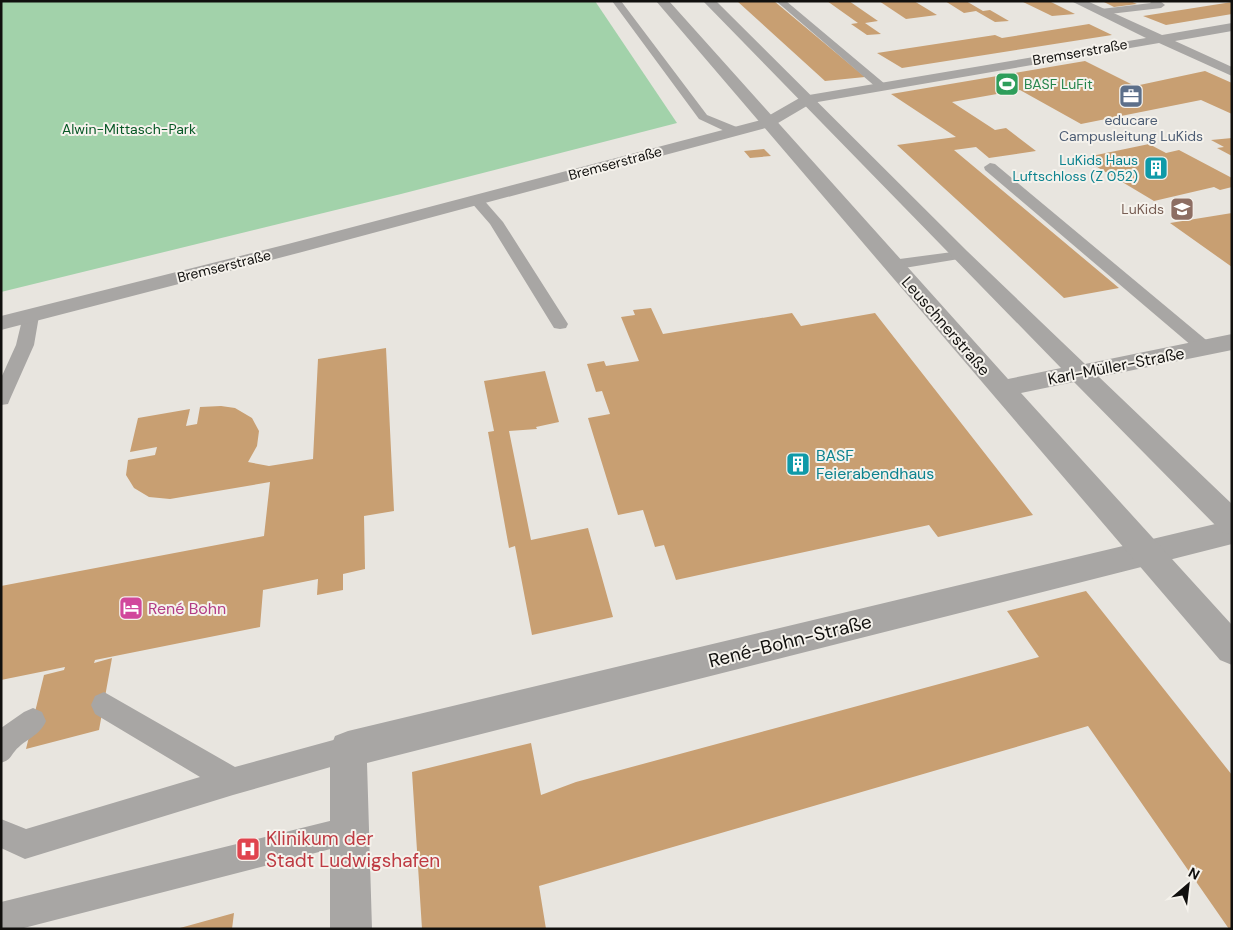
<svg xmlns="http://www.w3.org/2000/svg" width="1233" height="930" font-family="'DM Sans',sans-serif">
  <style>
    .green { fill: #a2d2aa }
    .building { fill: #c89f72 }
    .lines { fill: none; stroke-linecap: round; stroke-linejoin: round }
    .service { fill: #a8a6a4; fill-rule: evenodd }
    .minor { fill: #a8a6a4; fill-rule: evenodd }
    .tertiary { fill: #a8a6a4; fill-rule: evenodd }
    .labels { text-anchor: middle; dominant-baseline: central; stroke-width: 4; stroke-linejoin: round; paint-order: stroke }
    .far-street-label { font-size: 14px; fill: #11100e; stroke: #f5f2ec }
    .far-leisure-label { font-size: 14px; fill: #27864d; stroke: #f5f2ec; text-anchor: start }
    .far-service-label { font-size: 14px; fill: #4e5e75; stroke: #f5f2ec }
    .far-park-label { font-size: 14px; fill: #075826; stroke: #f5f2ec }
    .far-culture-label { font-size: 14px; fill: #0d838f; stroke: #f5f2ec; text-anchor: end }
    .far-education-label { font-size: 14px; fill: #785e54; stroke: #f5f2ec; text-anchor: end }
    .street-label { font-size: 16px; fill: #11100e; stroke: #f5f2ec }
    .culture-label { font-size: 16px; fill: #0d838f; stroke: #f5f2ec; text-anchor: start }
    .hotel-label { font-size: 16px; fill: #b23c85; stroke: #f5f2ec; text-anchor: start }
    .near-street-label { font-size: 19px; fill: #11100e; stroke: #f5f2ec }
    .near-health-label { font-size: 19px; fill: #be3a42; stroke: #f5f2ec; text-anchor: start }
  </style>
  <rect width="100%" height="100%" fill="#e8e5df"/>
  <!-- green -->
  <path class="green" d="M1,1H595L677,123L401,194L1,292Z"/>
  <!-- building -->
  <path class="building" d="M737,1H774L865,77L825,81Z
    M827,1H849L878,21L865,23L881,34L867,35L851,24L858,23Z
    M879,1H914L937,15L906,19Z
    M945,1H966L983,11L990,10L1009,21L995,22L976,11L964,13Z
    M1021,1H1049L1075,14L1052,16Z
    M1102,1H1130L1137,4L1114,7Z
    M1232,2V14L1166,25L1143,16Z
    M1089,24L1112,35L902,68L877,53L995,35L1002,38Z
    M1085,61L1135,86L1205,71L1232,83V114L1201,100L1081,124L1020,90L952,102L995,130L1006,128L1036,151L989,158L976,147L954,150L1119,288L1064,298L897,145L956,137L891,94Z
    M1232,138V156L1217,148L1224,147L1211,140Z
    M1149,144L1166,153L1179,150L1232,178V187L1220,190L1214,187L1154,201L1082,158Z
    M764,149L771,156L750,158L744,151Z
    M1232,213V267L1170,223Z
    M651,308L663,334L792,313L801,326L875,313L1033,515L938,537L929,525L676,580L664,545L655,547L643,510L618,515L588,418L610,414L602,391L596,392L587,364L604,361L606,366L639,361L621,317L635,315L633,310Z
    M386,348L394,511L364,516L365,569L343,574V590L317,595L318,579L263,590L260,627L95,660L94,663L112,658L99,730L26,749L44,675L64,670L65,667L1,680V586L264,536L270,482L170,499L149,497L134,488L126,475L128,460L155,455L157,447L130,452L138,418L190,409L186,426L197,424L200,407L221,406L235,408L252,418L259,431L257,446L248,462L269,466L313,459L318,359Z
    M545,371L559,422L536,427L537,429L509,431L531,540L588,528L613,617L532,635L515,546L509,548L488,432L494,431L484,381Z
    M1086,591L1232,775V929H1229L1088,726L539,886L546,929H422L412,772L531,743L541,795L576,782L1039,657L1007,611Z
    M234,913L232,929H180V928Z"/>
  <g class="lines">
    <!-- service -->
    <path class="service" d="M612,1H621L707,115L739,128L741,131L739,134H731L699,119Z
      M776,1H786L885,84L886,86L885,88H877Z
      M1149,1H1160L1165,5L1161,8L1101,15L1096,12L1101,9L1151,3Z
      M990,163L995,164L1211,344L1214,348L1211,352L1205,354L1199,352L985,170L984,167Z
      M477,197L482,198L503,222L568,324L566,328L560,329L554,328L490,224L470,201Z
      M960,251L965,252L967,255L965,258L892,270L887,268L884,265L887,262L892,260Z
      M31,311L37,312L39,316L34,345L10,399L8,404L1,405V378L16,345L23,316L25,312Z
      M104,692L235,767L348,736L358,739L361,749L358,759L348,762L233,795L25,859L1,848V819L26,829L200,777L95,714L91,705L95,696Z
      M33,708L42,712L46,721C40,736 25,739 15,751C10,757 10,760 1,763V728L24,712Z
      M350,816L360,820L364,830L360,840L350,844L20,929H1V902Z"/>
    <!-- minor -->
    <path class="minor" d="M1071,1H1087L1162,35L1232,23V31L1175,41L1232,67V76L1159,43L812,103L773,126L302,252L1,330V316L288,244L761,120L803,96L1146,38Z
      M1232,520V544L367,763L372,929H330V749L335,736L348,731Z"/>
    <!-- tertiary -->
    <path class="tertiary" d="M656,1H669L1008,379L1061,368L703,1H716L967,251L1085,364L1232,334V350L1099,377L1232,504V535L1222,532L1074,382L1021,393L1232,625V665L1220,660Z"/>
  </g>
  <!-- icons -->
  <defs>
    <g id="stadium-square" transform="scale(1.25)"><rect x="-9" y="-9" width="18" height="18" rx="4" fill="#2e9e5b" stroke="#f5f2ec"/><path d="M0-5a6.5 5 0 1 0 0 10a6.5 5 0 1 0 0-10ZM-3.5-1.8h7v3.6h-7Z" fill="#fff"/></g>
    <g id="office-square" transform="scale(1.25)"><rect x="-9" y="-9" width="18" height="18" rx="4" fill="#5c6f8a" stroke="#f5f2ec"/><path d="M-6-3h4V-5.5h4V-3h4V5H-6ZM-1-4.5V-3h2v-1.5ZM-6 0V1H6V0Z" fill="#fff"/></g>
    <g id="building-square" transform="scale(1.25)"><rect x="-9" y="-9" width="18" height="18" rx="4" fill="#0f9aa8" stroke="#f5f2ec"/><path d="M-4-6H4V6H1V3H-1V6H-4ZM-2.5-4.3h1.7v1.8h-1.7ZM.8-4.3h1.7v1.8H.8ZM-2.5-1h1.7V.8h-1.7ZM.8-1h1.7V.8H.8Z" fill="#fff"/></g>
    <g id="school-square" transform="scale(1.25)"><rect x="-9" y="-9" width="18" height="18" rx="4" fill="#8d6e63" stroke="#f5f2ec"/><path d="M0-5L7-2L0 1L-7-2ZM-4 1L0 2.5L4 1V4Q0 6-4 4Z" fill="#fff"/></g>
    <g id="hotel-square" transform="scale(1.25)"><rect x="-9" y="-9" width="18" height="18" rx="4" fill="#d1479c" stroke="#f5f2ec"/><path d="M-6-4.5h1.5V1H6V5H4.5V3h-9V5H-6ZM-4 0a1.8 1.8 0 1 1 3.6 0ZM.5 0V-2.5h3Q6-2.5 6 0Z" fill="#fff"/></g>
    <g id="hospital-square" transform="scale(1.25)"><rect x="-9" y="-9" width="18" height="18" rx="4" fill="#e0444e" stroke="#f5f2ec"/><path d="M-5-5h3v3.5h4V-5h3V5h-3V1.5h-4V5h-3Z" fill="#fff"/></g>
  </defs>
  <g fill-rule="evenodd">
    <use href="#stadium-square" x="1007" y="84"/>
    <use href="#office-square" x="1131" y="96"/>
    <use href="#building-square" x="1156" y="168"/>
    <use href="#school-square" x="1182" y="209"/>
    <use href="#building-square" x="798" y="464"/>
    <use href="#hotel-square" x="131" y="608"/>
    <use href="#hospital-square" x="248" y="849"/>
  </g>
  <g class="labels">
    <!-- far-street labels -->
    <g class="far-street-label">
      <text transform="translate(1080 52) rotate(-10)">Bremserstraße</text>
      <text transform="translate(615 163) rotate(-15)">Bremserstraße</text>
      <text transform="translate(224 266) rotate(-14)">Bremserstraße</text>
    </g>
    <!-- far-leisure labels -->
    <g class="far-leisure-label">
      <text x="1024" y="84">BASF LuFit</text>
    </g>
    <!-- far-service labels -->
    <g class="far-service-label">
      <text x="1131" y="120">educare<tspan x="1131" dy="16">Campusleitung LuKids</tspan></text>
    </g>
    <!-- far-park labels -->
    <g class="far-park-label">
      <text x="129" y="129">Alwin-Mittasch-Park</text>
    </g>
    <!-- far-culture labels -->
    <g class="far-culture-label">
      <text x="1138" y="160">LuKids Haus<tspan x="1138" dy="16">Luftschloss (Z 052)</tspan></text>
    </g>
    <!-- far-education labels -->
    <g class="far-education-label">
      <text x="1164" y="209">LuKids</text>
    </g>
    <!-- street labels -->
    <g class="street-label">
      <text transform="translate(946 326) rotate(49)">Leuschnerstraße</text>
      <text transform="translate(1116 366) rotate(-11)">Karl-Müller-Straße</text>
    </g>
    <!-- culture labels -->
    <g class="culture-label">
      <text x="816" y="455">BASF<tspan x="816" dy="18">Feierabendhaus</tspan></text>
    </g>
    <!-- hotel labels -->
    <g class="hotel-label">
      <text x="148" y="608">René Bohn</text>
    </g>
    <!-- near-street labels -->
    <g class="near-street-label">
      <text transform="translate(790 641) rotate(-14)">René-Bohn-Straße</text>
    </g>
    <!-- near-health labels -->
    <g class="near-health-label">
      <text x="266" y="838">Klinikum der<tspan x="266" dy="22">Stadt Ludwigshafen</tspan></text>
    </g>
  </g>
  <!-- border -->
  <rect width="1233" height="930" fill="none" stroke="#11100e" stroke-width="5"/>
  <!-- north arrow -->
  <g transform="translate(1188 885) rotate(28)" stroke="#f5f2ec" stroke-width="4" paint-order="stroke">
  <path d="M0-4L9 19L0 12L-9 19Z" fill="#11100e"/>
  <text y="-8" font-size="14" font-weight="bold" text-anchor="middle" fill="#11100e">N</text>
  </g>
</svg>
